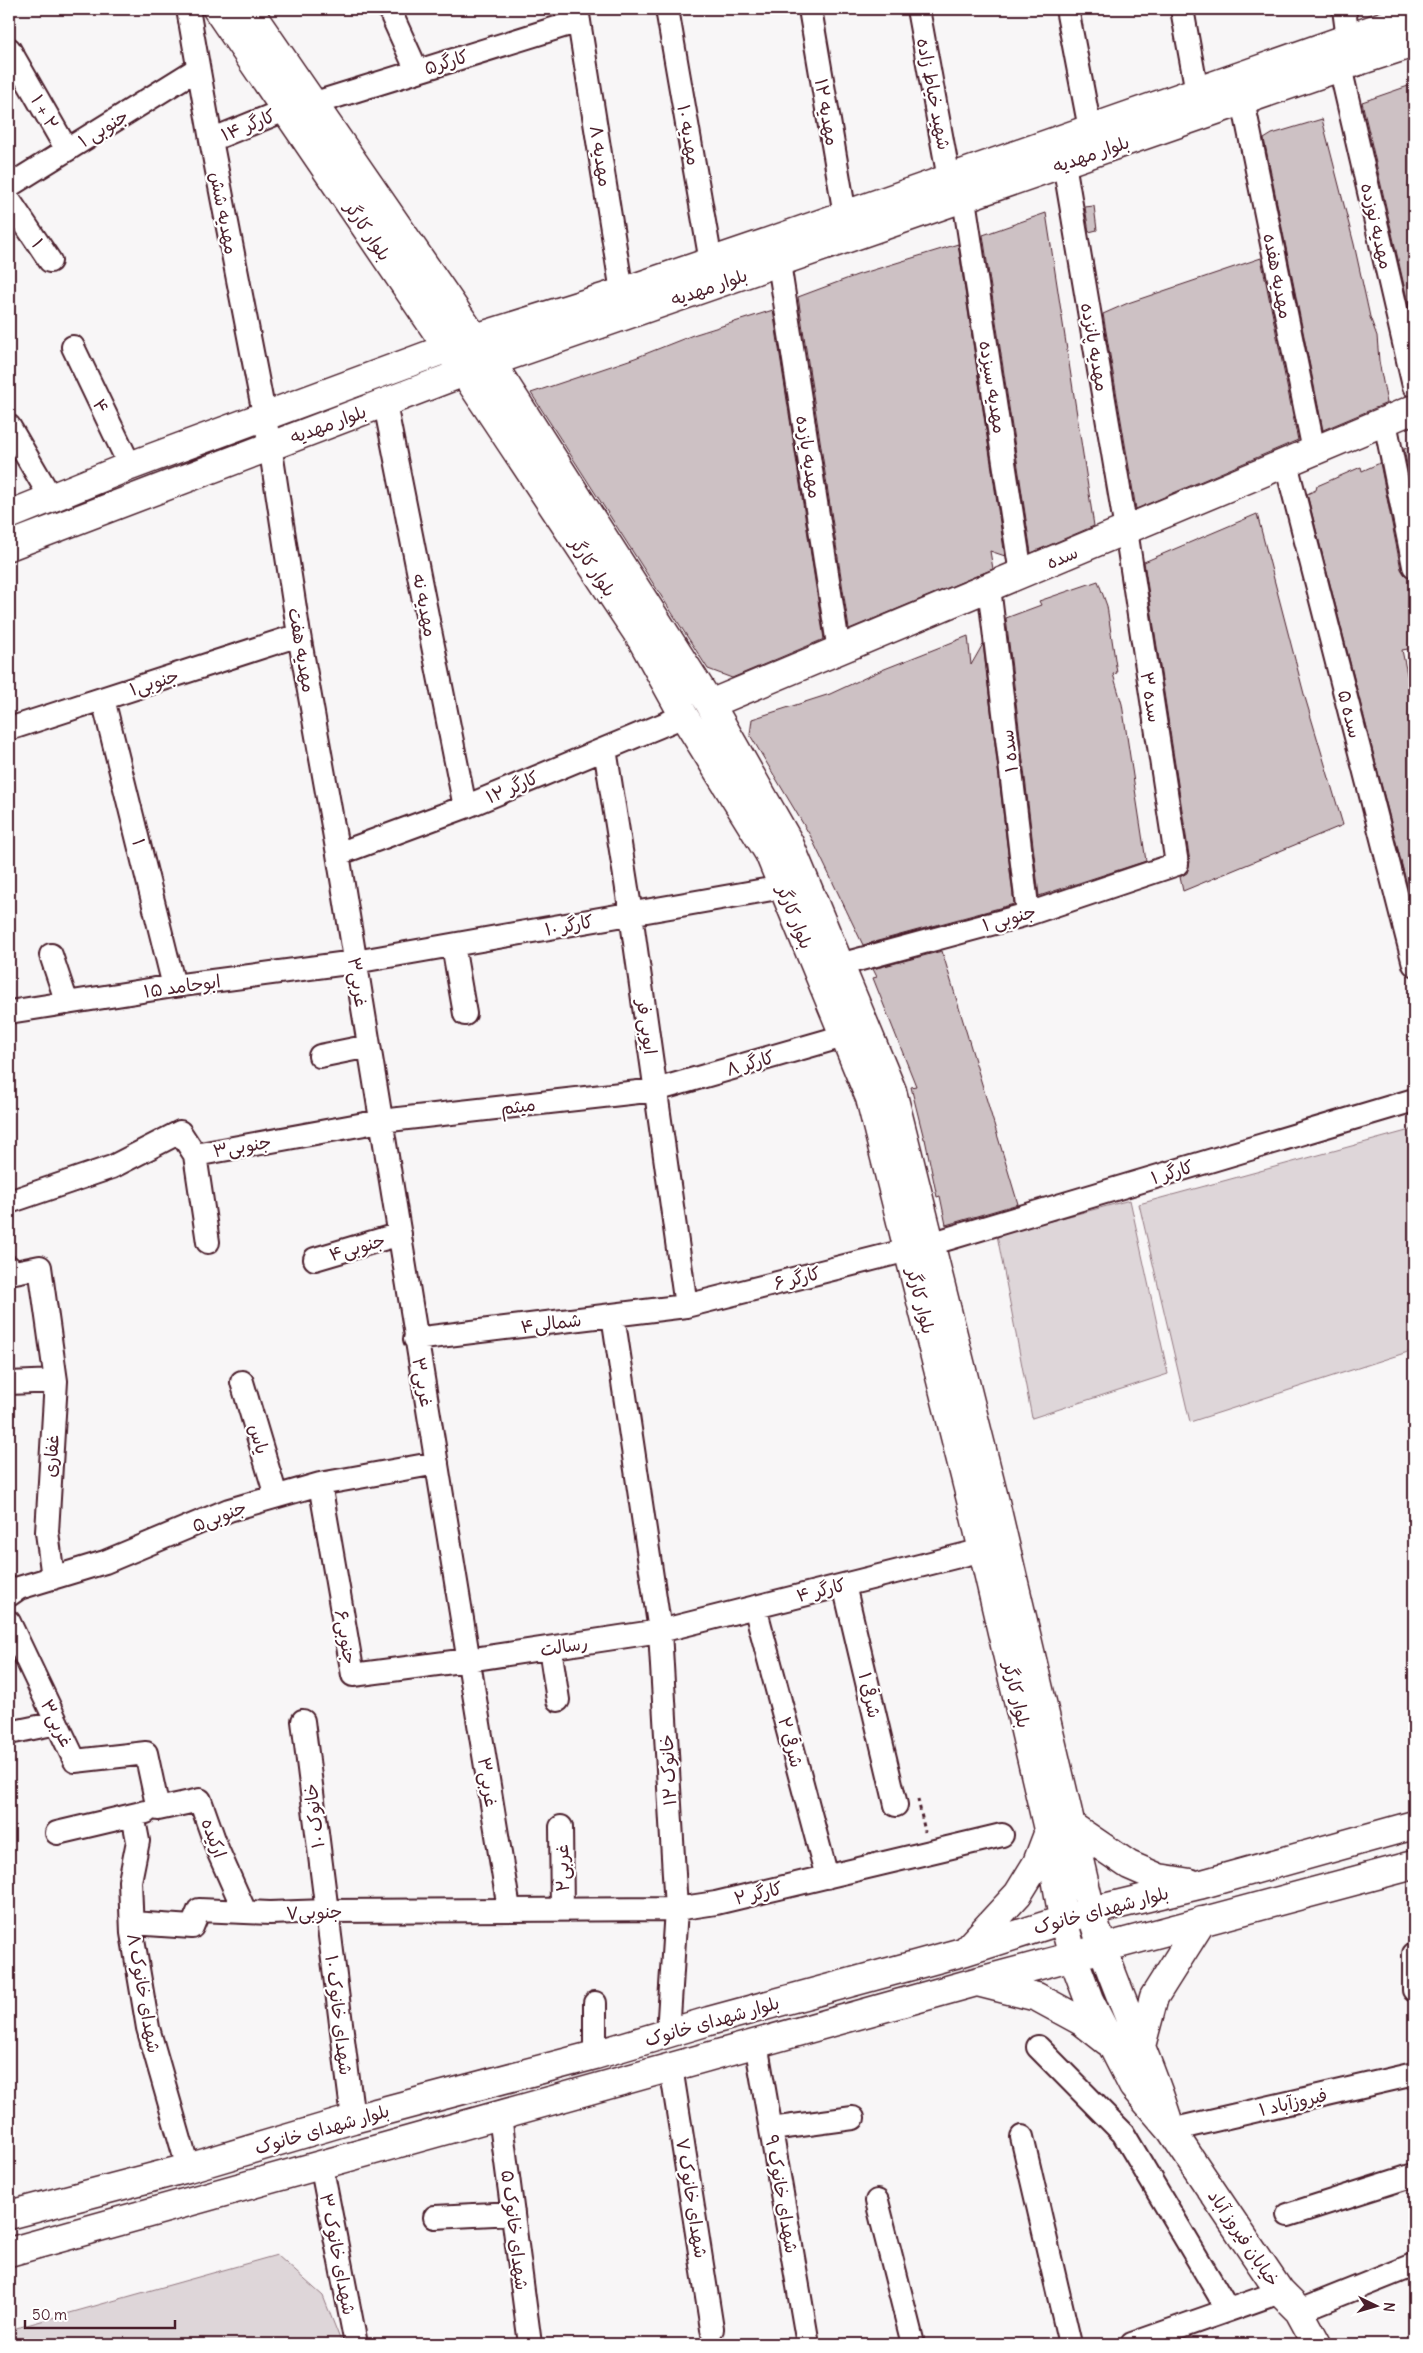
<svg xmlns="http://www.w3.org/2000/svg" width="1423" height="2353" font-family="Delius,'Playpen Sans Arabic',sans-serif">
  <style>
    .green { fill: #ded6d9; stroke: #947a82 }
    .building { fill: #cdc1c4; stroke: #4a1f2b }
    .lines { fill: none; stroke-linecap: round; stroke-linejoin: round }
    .street-casing { stroke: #4a1f2b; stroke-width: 26 }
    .secondary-casing { stroke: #4a1f2b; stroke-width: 31 }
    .path { stroke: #4a1f2b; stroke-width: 3; stroke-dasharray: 4 4; stroke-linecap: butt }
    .street { stroke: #fff; stroke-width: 22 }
    .secondary { stroke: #fff; stroke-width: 28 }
    .labels { text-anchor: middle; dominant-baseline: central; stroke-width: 4.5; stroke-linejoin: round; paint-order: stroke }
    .street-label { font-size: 18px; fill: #4a1f2b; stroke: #fff }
  </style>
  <rect width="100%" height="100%" fill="#f8f6f7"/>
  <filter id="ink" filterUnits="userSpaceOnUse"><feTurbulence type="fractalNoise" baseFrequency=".02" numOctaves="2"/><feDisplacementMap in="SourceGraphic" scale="10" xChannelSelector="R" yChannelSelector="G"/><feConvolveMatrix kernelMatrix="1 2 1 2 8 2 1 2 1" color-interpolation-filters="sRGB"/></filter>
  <g filter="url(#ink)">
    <!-- green -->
    <path class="green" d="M1414,1129V1350L1190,1422L1139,1204Z
      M1130,1200L1168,1374L1032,1418L997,1235Z
      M277,2255L323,2296L342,2344H9V2330Z"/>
    <!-- building -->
    <path class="building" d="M1414,84V329L1362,102Z
      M1322,119L1354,244L1370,317L1377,336L1379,361L1387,403L1323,430L1264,139L1272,134Z
      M1094,206L1097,230L1089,232L1085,207Z
      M1046,213L1094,526L1031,553L983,235Z
      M958,244L1005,556L990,551L993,569L849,629L798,297L857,275Z
      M1261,258L1298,440L1136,509L1103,314L1128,303Z
      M773,310L824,639L732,678L708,669L531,393L635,358L693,335Z
      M1414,445V501L1404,449Z
      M1380,463L1401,569L1405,575L1414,579V648L1402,650L1414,708V912L1307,494L1316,490L1317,486L1361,467L1362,471Z
      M1257,514L1304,694L1343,825L1183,891L1180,877L1187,873L1190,862L1144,562Z
      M1098,581L1107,606L1117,673L1113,674L1122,704L1146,861L1039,896L1006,618L1041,605L1039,601Z
      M968,636L971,665L983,644L1014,904L863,945L811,837L750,735L752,719L830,694L882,670Z
      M942,951L1018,1204L946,1225L940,1196L937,1197L925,1139H924L911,1087L916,1086L873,978L877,977L873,969Z"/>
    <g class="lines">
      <!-- street casing -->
      <g class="street-casing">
        <path id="street" d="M188,9L211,140L270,445L299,635L338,854L509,1909
          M389,9L417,71
          M577,9L622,292
          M667,9L711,262
          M810,9L845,215
          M918,9L949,179
          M1067,9L1090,129
          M1182,9L1197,92
          M1344,9L1348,39
          M9,49L67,150
          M1340,67L1414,386
          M1243,101L1314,451
          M312,104L579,21
          M211,140L285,110
          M9,186L197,69
          M964,199L1021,574
          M9,200L50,261
          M779,263L839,651
          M73,347L130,466
          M385,404L465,807
          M1385,422L1414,566
          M9,426L51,498
          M1286,463L1414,964
          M989,587L1028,914
          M103,699L174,986
          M9,729L299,635
          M605,749L631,914L686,1306
          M338,854L465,807L684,716
          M453,945L465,1014
          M51,955L67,1003
          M839,965L1028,914L1177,864L1126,530L1064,163
          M9,1012L174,986L355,962L783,887
          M320,1056L369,1046
          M195,1155L208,1242
          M9,1202L112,1167L180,1132L195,1155L381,1121L656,1090L844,1036
          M930,1244L1414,1100
          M315,1259L400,1234
          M9,1267L10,1273L40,1267L56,1381
          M613,1315L660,1631L676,1909L668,2033
          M415,1339L686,1306L908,1250
          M242,1382L276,1496
          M9,1383L56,1381L47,1532L53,1578
          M320,1484L353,1675L468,1660L660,1631L983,1550
          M844,1585L896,1805
          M9,1595L19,1588L105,1562L229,1510L320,1484L437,1463
          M755,1607L827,1877
          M9,1622L75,1761L146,1753L158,1809L200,1800L218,1851L245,1912
          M550,1648L558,1700
          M303,1721L353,2119
          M9,1733L57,1723
          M133,1815L138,1841L130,1881L132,1933L148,2028L188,2168
          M561,1827L562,1909
          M57,1833L146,1812
          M132,1923L192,1927L199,1910L270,1913L326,1911L676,1909L716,1903L1002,1835
          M1414,1954V1990
          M595,2003V2055
          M756,2043L808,2344
          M1038,2047L1123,2133L1228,2310
          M671,2067L712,2329
          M500,2116L530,2344
          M771,2129L853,2118
          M1171,2130L1414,2074
          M1022,2137L1070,2344
          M321,2164L356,2344
          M877,2201L913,2344
          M1288,2215L1414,2175
          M435,2217L513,2213
          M1299,2311L1414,2265
          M1132,2344L1280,2292"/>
      </g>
      <!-- secondary casing -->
      <g class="secondary-casing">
        <path id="secondary" d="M217,9L448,348L642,640L684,716L769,853L870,1098L973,1508L1047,1825L1063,1919L1073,1957L1089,2000L1133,2086L1171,2130L1280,2292L1299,2311L1317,2344
          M248,9L491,362L710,704L789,843L892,1091L995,1502L1091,1911C1111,1982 1145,2048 1167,2118
          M9,515L130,466L475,338L622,292L760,245L1414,15
          M9,546L491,362L1340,67L1414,43
          M710,704L1414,409
          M1073,1827L1129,1865L1159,1878L1190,1883
          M968,1948L1018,1894L1037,1863L1048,1834
          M977,1982L1037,1997L1083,2022L1107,2041
          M1141,2046L1154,1997L1202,1921
          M9,2215L188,2168L353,2119L595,2055L709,2021L966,1951L1091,1911L1199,1885L1414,1825
          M9,2252L976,1982L1414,1865"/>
      </g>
      <!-- path -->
      <path class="path" d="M918,1799L925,1832"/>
      <!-- street -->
      <use href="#street" class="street"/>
      <!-- secondary -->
      <use href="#secondary" class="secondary"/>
    </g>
  </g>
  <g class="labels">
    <!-- street labels -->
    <g class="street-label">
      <text transform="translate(446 62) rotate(-17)">کارگر۵</text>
      <text transform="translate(934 94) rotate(79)">شهید خیاط زاده</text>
      <text transform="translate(45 112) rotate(60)">۱ + ۲</text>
      <text transform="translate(827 112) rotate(80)">مهدیه ۱۲</text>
      <text transform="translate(248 125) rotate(-22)">کارگر ۱۴</text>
      <text transform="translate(103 128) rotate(-32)">۱ جنوبی</text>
      <text transform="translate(689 135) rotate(80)">مهدیه ۱۰</text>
      <text transform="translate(1091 154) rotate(-19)">بلوار مهدیه</text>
      <text transform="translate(601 156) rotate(81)">مهدیه ۸</text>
      <text transform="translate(224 213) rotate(79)">مهدیه شش</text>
      <text transform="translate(1377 226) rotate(77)">مهدیه نوزده</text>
      <text transform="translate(368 231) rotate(56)">بلوار کارگر</text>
      <text transform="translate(38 243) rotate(56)">۱</text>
      <text transform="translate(1278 276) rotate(79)">مهدیه هفده</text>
      <text transform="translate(709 287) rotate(-19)">بلوار مهدیه</text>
      <text transform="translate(1095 347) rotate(80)">مهدیه پانزده</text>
      <text transform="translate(993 387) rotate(81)">مهدیه سیزده</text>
      <text transform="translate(101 406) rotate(64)">۴</text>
      <text transform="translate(328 424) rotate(-20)">بلوار مهدیه</text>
      <text transform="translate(809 457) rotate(81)">مهدیه یازده</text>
      <text transform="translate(1062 557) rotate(-23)">سده</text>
      <text transform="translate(593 567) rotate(56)">بلوار کارگر</text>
      <text transform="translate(425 605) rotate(79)">مهدیه نه</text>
      <text transform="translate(302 650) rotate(80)">مهدیه هفت</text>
      <text transform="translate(154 682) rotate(-18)">جنوبی۱</text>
      <text transform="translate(1151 697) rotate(81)">سده ۳</text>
      <text transform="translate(1350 714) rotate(76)">سده ۵</text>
      <text transform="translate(1009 751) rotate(-97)">سده ۱</text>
      <text transform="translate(512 787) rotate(-23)">کارگر ۱۲</text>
      <text transform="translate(139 842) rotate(76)">۱</text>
      <text transform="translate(795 917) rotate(68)">بلوار کارگر</text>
      <text transform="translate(1009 918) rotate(-16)">۱ جنوبی</text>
      <text transform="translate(569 925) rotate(-10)">کارگر ۱۰</text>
      <text transform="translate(358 982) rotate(81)">غربی۳</text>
      <text transform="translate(182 986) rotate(-8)">ابوحامد ۱۵</text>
      <text transform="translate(647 1027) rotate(82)">ایوبی فر</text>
      <text transform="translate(750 1063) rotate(-16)">کارگر ۸</text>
      <text transform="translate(518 1106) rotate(-7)">میثم</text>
      <text transform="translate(242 1146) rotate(-10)">جنوبی۳</text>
      <text transform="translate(1172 1172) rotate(-17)">کارگر ۱</text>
      <text transform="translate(357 1247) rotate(-16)">جنوبی۴</text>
      <text transform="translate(797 1278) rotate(-14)">کارگر ۶</text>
      <text transform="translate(921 1301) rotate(76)">بلوار کارگر</text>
      <text transform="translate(551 1323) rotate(-7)">شمالی۴</text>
      <text transform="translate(423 1382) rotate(80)">غربی۳</text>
      <text transform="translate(259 1439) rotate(74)">یاس</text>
      <text transform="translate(51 1456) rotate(-86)">غفاری</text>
      <text transform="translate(219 1516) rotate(-21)">جنوبی۵</text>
      <text transform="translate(821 1590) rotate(-14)">کارگر ۴</text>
      <text transform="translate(346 1637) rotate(80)">جنوبی۶</text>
      <text transform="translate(564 1646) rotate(-9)">رسالت</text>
      <text transform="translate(870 1695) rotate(77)">شرقی ۱</text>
      <text transform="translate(1017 1695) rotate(77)">بلوار کارگر</text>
      <text transform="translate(57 1723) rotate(64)">غربی۳</text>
      <text transform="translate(791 1742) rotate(75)">شرقی ۲</text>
      <text transform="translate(668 1770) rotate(-93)">خانوک ۱۲</text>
      <text transform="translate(488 1782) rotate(81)">غربی۳</text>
      <text transform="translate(314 1816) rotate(-97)">خانوک ۱۰</text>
      <text transform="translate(214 1838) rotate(70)">ارکیده</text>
      <text transform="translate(562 1868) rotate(-91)">غربی۲</text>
      <text transform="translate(758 1893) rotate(-13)">کارگر ۲</text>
      <text transform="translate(1101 1910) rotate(-15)">بلوار شهدای خانوک</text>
      <text transform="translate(314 1912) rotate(-2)">جنوبی۷</text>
      <text transform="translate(144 1993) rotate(80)">شهدای خانوک ۸</text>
      <text transform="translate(339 2015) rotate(83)">شهدای خانوک ۱۰</text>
      <text transform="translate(712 2021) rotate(-16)">بلوار شهدای خانوک</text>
      <text transform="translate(1293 2102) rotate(-13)">فیروزآباد ۱</text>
      <text transform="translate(322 2129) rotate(-16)">بلوار شهدای خانوک</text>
      <text transform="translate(782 2194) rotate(80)">شهدای خانوک ۹</text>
      <text transform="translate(692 2198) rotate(81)">شهدای خانوک ۷</text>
      <text transform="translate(515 2230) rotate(83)">شهدای خانوک ۵</text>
      <text transform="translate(1244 2238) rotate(56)">خیابان فیروز آباد</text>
      <text transform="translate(338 2254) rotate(79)">شهدای خانوک ۳</text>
    </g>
  </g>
  <!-- margin -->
  <rect width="1423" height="2353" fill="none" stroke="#fff" stroke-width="30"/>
  <rect x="15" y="15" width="1393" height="2323" fill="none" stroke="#4a1f2b" stroke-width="2" filter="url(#ink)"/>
  <!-- north arrow -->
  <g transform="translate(1376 2306) rotate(95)" stroke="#ffffff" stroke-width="4" paint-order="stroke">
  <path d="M0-4L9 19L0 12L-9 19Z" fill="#4a1f2b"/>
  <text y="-8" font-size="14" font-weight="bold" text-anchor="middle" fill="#4a1f2b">N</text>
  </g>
  <!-- scale -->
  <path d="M25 2320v8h150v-8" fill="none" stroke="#4a1f2b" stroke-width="2.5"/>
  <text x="32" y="2320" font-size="15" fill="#4a1f2b" stroke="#ffffff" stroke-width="4" paint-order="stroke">50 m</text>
</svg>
